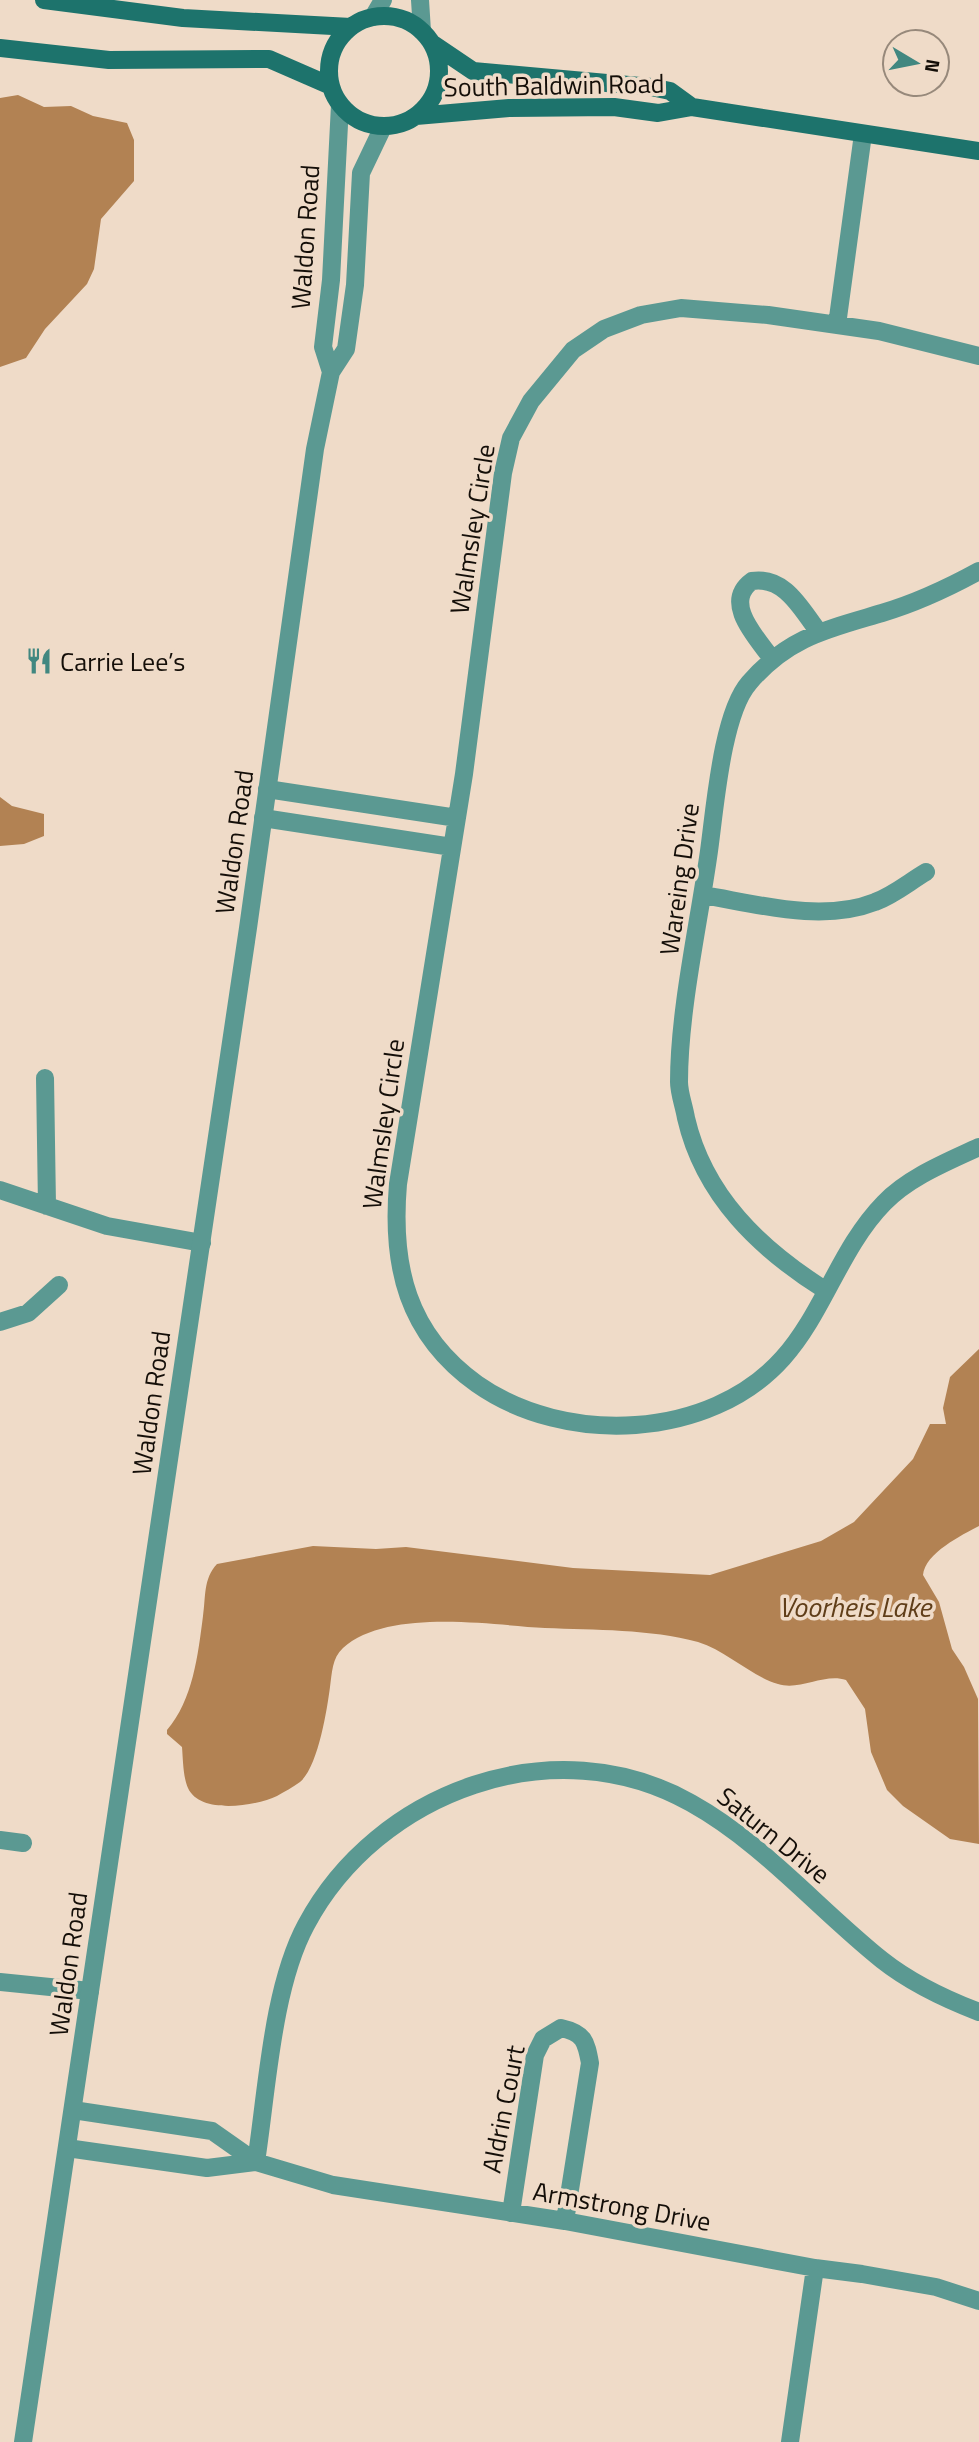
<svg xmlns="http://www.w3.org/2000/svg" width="979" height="2442" font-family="'Titillium Web',sans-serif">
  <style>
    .water { fill: #b28253 }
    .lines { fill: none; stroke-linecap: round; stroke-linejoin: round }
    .minor { stroke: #5b9992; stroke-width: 18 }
    .tertiary { stroke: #5b9992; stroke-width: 18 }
    .secondary { stroke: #1d736c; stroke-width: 18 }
    .labels { text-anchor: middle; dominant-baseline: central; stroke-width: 7; stroke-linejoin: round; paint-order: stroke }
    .street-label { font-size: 26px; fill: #140e08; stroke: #efdbc8 }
    .poi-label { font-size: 26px; fill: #140e08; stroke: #efdbc8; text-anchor: start }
    .water-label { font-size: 28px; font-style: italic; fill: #603e19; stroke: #efdbc8 }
  </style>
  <rect width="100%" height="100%" fill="#efdbc8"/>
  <!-- water -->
  <path class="water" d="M18,95L44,107L71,106L93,116L127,123L134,140V181L101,219L94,269L87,284L45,329L26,358L0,367V98Z
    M0,797L12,806L44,814V836L24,844L0,846Z
    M979,1349V1526C962,1535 925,1553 923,1575L939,1602L952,1649L964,1667L978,1699L979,1844L950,1839L903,1806L887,1790L871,1752L865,1709L846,1680C824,1673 800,1691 778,1684C749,1675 727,1651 698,1642C650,1629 595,1630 545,1628C490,1625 388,1608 343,1648C332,1658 332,1673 330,1687C327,1710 318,1767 300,1782C293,1787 284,1792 277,1796C256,1806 200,1815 188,1788C183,1777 183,1759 182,1747L167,1734V1730C193,1700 198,1655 203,1616C206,1597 203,1579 217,1564L313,1546L376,1549L406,1547L573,1568L710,1575L821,1541L854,1522L913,1459L930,1424H946L943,1408L950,1377Z"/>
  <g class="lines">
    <!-- minor -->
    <path class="minor" d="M837,325L863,134
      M979,356L879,331L768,315L681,308L641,315L604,329L573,350L531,401L511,438L503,473L464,774L398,1184C391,1266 407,1334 477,1384C565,1446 710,1440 783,1358C824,1312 840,1248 884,1203C909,1177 947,1162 979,1147
      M772,659C757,638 722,603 752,581C785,576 801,609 818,631
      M267,789L457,818
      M263,818L452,847
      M703,895C757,904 822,923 875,902C894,895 909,882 926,872
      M45,1078L47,1206
      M0,1190L107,1226L202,1243
      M825,1290C760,1249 704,1196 686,1118C684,1106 679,1093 679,1082C679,1010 699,923 709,851C715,808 722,714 749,683C788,637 828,629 882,613C916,603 948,588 979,571
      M0,1322L28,1313L59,1285
      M0,1840L23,1843
      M0,1982L90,1991
      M73,2110L212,2131L256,2162L333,2185L565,2221L815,2268L862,2274L936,2287L979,2301
      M67,2148L207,2168L256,2162
      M256,2162C267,2091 272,1988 306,1925C377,1791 555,1726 691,1803C763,1843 817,1908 882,1960C911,1983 945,1999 979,2012
      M511,2213L535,2055L543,2039L561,2028C584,2033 586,2041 590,2063L565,2221
      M790,2442L815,2268"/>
    <!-- tertiary -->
    <path class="tertiary" d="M420,0L422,31
      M373,17L383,0
      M331,372L323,347L331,280L340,105
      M23,2442L248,928L315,449L331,372L346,349L355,285L361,173L383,127"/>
    <!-- secondary -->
    <path class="secondary" d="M44,0L183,18L351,27
      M329 71a55 55 0 1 1 110 0a55 55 0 1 1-110 0Z
      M433,44L473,71L651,87L670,91L692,107
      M0,48L109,60L269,59L331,86
      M416,116L509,108L614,107L658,113L692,107L979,151"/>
  </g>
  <!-- icons -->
  <defs>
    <g id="restaurant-bare" transform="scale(2.1)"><path d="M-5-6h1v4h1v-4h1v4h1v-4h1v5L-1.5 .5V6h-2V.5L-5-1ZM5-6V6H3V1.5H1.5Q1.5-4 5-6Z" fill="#418780" stroke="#efdbc8" stroke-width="2.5" paint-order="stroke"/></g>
  </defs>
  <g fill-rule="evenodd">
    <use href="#restaurant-bare" x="39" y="661"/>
  </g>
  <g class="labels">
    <!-- street labels -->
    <g class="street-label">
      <text transform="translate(554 85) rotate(-1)">South Baldwin Road</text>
      <text transform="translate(305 237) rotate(-86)">Waldon Road</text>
      <text transform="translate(472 529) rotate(-81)">Walmsley Circle</text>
      <text transform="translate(234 842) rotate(-82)">Waldon Road</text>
      <text transform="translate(679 879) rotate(-82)">Wareing Drive</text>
      <text transform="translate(383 1124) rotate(-82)">Walmsley Circle</text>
      <text transform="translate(151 1403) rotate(-82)">Waldon Road</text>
      <text transform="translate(774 1835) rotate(39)">Saturn Drive</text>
      <text transform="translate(68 1964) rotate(-82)">Waldon Road</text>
      <text transform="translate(503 2109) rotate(-79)">Aldrin Court</text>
      <text transform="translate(622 2206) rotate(10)">Armstrong Drive</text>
    </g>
    <!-- poi labels -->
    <g class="poi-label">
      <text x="60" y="661">Carrie Lee’s</text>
    </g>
    <!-- water labels -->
    <g class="water-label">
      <text x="855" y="1606">Voorheis Lake</text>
    </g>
  </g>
  <!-- north arrow -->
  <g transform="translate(916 63) rotate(100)"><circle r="33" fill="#efdbc8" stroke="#97897b" stroke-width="2"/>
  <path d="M0-5L12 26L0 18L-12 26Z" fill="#418780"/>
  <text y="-10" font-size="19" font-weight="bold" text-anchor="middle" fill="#140e08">N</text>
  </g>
</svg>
